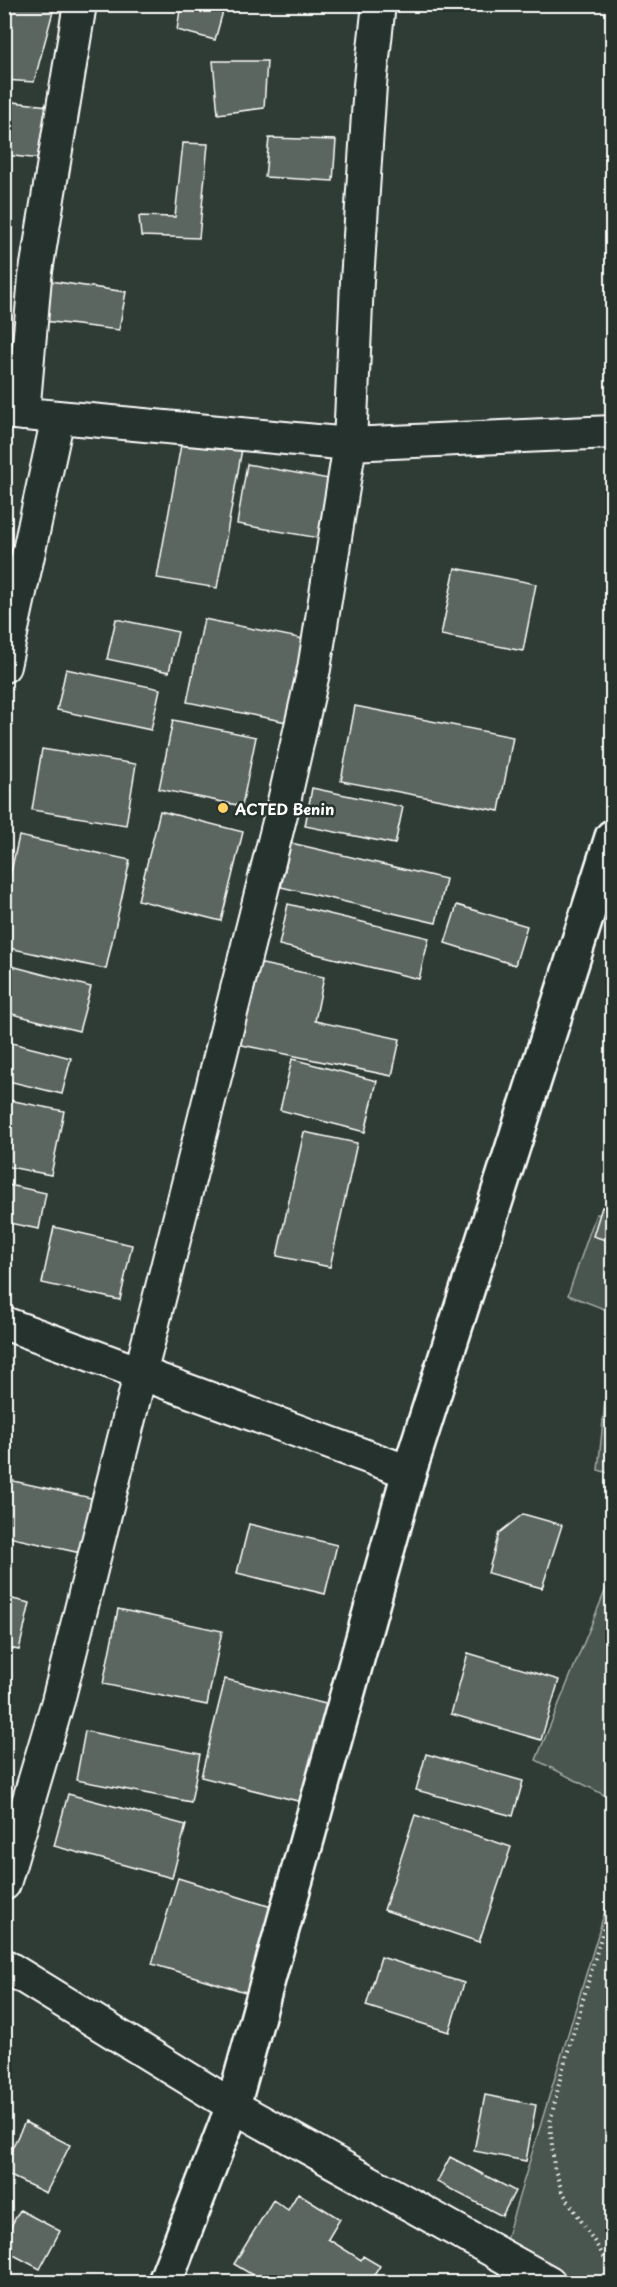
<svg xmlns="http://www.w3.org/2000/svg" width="617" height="2287" font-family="'Playpen Sans',sans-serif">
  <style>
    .green { fill: #4a544f; stroke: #a4aaa7; stroke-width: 1.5 }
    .building { fill: #5b6661; stroke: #fff; stroke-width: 1.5 }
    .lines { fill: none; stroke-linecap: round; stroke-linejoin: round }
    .minor-casing { stroke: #fff; stroke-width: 36 }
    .tertiary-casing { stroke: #fff; stroke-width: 38 }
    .path { stroke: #fff; stroke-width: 4; stroke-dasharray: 1.5 4.5; stroke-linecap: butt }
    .minor { stroke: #26332d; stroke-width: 32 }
    .tertiary { stroke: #26332d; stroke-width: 33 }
    .poi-dot { fill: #ffd166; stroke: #26332d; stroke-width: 2 }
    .labels { text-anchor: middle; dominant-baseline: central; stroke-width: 5; stroke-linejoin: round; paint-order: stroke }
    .poi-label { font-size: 15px; font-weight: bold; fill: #fff; stroke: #26332d; text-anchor: start }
  </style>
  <rect width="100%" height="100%" fill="#2f3b35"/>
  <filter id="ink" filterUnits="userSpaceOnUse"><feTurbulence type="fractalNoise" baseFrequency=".0167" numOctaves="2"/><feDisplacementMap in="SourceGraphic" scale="12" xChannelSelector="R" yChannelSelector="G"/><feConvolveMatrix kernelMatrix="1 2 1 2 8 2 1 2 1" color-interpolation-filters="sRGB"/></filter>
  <g filter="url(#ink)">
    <!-- green -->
    <path class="green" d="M596,1214L612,1216V1312L568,1295Z
      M606,1392L612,1396V1474L598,1470Z
      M612,1574V1799L536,1760Z
      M612,1888V2282H552L501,2256Z"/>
    <!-- building -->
    <path class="building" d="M4,4H55L34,82L4,80Z
      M181,4H225L215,40L177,30Z
      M213,61H267L264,108L218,114Z
      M4,101L48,106L41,159L4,155Z
      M269,138L336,140L333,181L265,177Z
      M183,143L208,144L199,238L141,236L139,216L175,217Z
      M50,281L126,292L119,330L44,321Z
      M182,439L242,449L217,588L157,578Z
      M247,464L329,479L319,538L237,524Z
      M455,568L536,584L523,651L441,635Z
      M116,619L178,632L169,672L107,659Z
      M204,619L304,639L287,722L187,702Z
      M66,669L160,689L151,730L57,710Z
      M355,706L513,737L499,811L341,781Z
      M173,720L256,737L242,806L159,789Z
      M42,749L136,764L126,825L32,810Z
      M312,788L403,807L395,844L305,826Z
      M160,811L243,832L221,921L138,900Z
      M19,836L130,860L106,969L4,947V903Z
      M291,843L446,879L436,923L281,887Z
      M288,904L429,938L419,979L279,945Z
      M457,905L527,926L515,965L445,943Z
      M253,962L324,977L315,1021L400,1039L392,1076L237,1044Z
      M4,964L91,987L79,1031L4,1012Z
      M4,1041L71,1058L62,1094L4,1080Z
      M292,1059L377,1081L365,1132L280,1110Z
      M4,1099L64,1111L51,1175L4,1166Z
      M304,1132L357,1143L330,1267L277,1256Z
      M4,1184L46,1193L39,1229L4,1222Z
      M602,1207L612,1210V1242L593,1236Z
      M54,1227L132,1245L120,1300L42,1283Z
      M4,1479L96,1499L85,1554L4,1536Z
      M523,1514L562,1525L542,1588L488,1573L499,1533Z
      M249,1524L337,1545L325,1594L237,1573Z
      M4,1597L30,1603L19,1650L4,1647Z
      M118,1609L222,1631L207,1705L103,1684Z
      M468,1653L559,1680L541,1740L451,1714Z
      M225,1679L330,1705L306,1803L201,1777Z
      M85,1731L200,1754L191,1802L76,1780Z
      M426,1754L523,1781L513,1816L416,1790Z
      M68,1794L186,1825L172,1878L54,1846Z
      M415,1815L511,1847L479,1942L384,1910Z
      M178,1878L278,1909L252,1994L152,1964Z
      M381,1957L464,1983L449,2032L366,2006Z
      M485,2095L536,2105L526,2161L474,2151Z
      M25,2122L70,2145L46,2193L4,2173V2164Z
      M450,2157L515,2191L502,2216L437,2182Z
      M298,2193L340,2219L328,2239L361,2260L363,2256L380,2266L370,2282H264L234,2264L273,2200L288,2210Z
      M20,2210L60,2231L40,2269L4,2250V2239Z"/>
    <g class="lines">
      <!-- minor casing -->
      <g class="minor-casing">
        <path id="minor" d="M4,412L350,444L612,432
          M23,414L35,277L80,4
          M4,666L58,417
          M4,1323L409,1472
          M4,1884L58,1701L282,810L314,669L350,444L357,281L370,85L379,4
          M4,1965L233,2106L549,2282"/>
      </g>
      <!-- tertiary casing -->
      <g class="tertiary-casing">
        <path id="tertiary" d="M165,2282L233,2106L409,1472L612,837"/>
      </g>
      <!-- path -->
      <path class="path" d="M612,1900L561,2075L550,2123L554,2167L562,2191L612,2269"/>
      <!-- minor -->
      <use href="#minor" class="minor"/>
      <!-- tertiary -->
      <use href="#tertiary" class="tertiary"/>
    </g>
  </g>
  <!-- markers -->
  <circle class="poi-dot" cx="223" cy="808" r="6"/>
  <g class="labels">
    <!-- poi labels -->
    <g class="poi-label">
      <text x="235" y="808">ACTED Benin</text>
    </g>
  </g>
  <!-- margin -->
  <rect width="617" height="2287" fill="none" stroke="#26332d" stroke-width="24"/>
  <rect x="12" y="12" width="593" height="2263" fill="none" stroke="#fff" stroke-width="2" filter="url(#ink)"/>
</svg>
